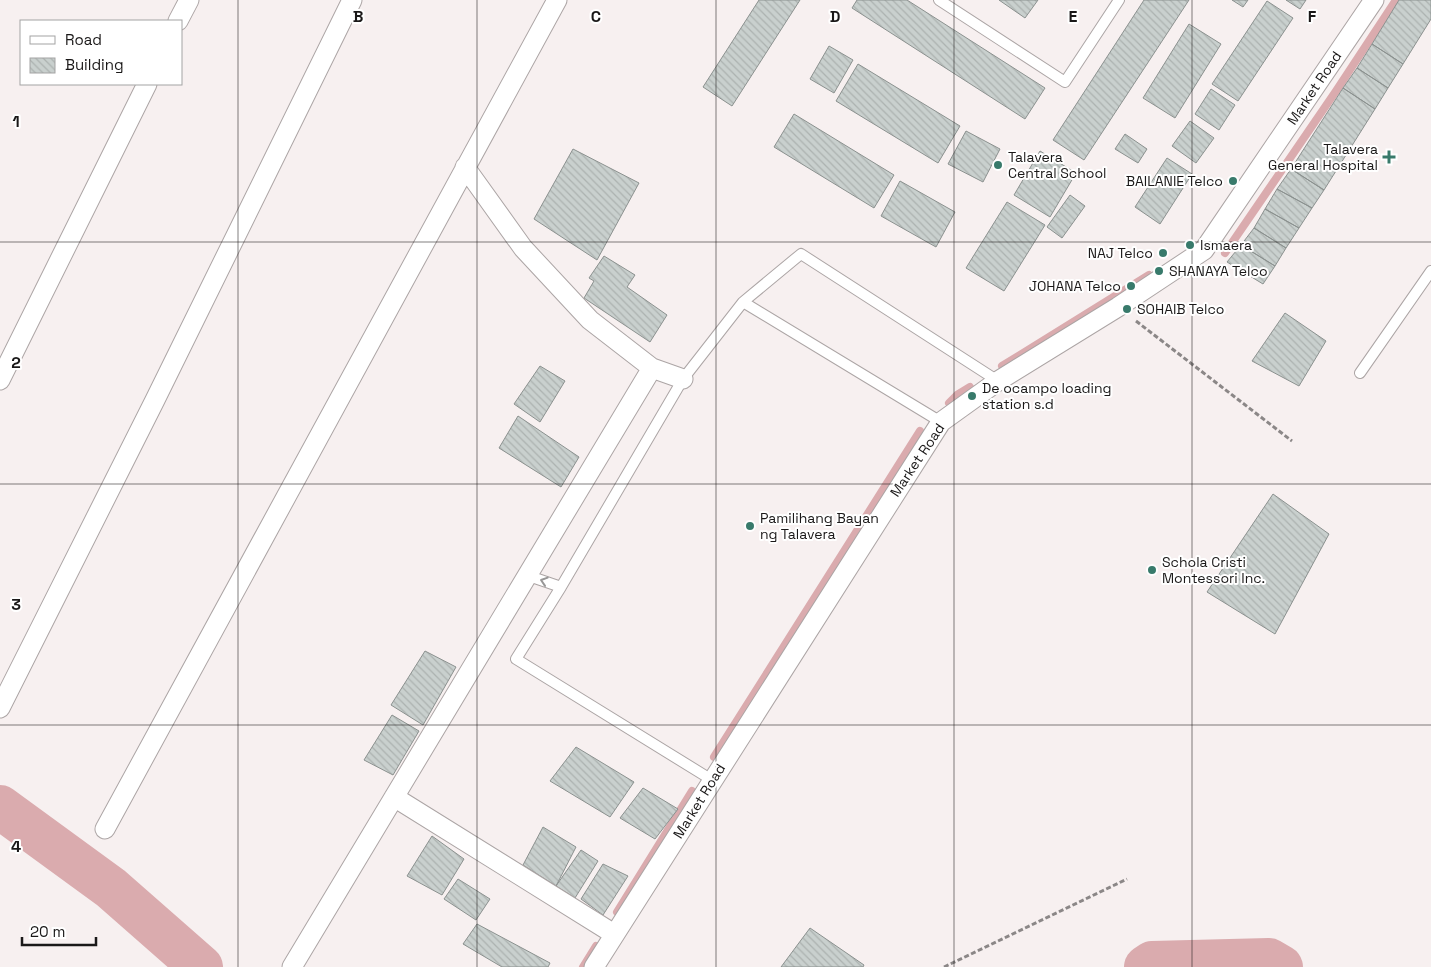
<svg xmlns="http://www.w3.org/2000/svg" width="1431" height="967" font-family="'Space Grotesk',sans-serif">
  <style>
    .lines { fill: none; stroke-linecap: round; stroke-linejoin: round }
    .stream { stroke: #daabae; stroke-width: 8 }
    .river { stroke: #daabae; stroke-width: 44 }
    .building { fill: url(#building-back-hatch); stroke: #8b918f }
    .lane-casing { stroke: #aca5a5; stroke-width: 12 }
    .street-casing { stroke: #aca5a5; stroke-width: 21 }
    .path { stroke: #8b8787; stroke-width: 3; stroke-dasharray: 5 2.5; stroke-linecap: butt }
    .lane { stroke: #fff; stroke-width: 10 }
    .street { stroke: #fff; stroke-width: 19 }
    .oneway { stroke: #989797 }
    .grid { fill: none; stroke: #1a1818; stroke-width: 1; stroke-opacity: 0.55 }
    .poi-dot { fill: #387a6b; stroke: #fff; stroke-width: 2 }
    .labels { text-anchor: middle; dominant-baseline: central; stroke-width: 4; stroke-linejoin: round; paint-order: stroke }
    .street-label { font-size: 14px; fill: #1a1818; stroke: #fff }
    .poi-label { font-size: 14px; fill: #1a1818; stroke: #fff; text-anchor: start }
    .grid-label { font-size: 16px; text-anchor: middle; font-weight: bold; fill: #1a1818; stroke: #fff; stroke-width: 4; stroke-linejoin: round; paint-order: stroke }
  </style>
  <defs>
    <pattern id="building-back-hatch" width="6" height="6" patternUnits="userSpaceOnUse" patternTransform="scale(1.25)"><rect width="6" height="6" fill="#c9d0ce"/><path d="M-1 5l2 2M0 0l6 6M5-1l2 2" fill="none" stroke="#acb2b0"/></pattern>
  </defs>
  <rect width="100%" height="100%" fill="#f7f0f0"/>
  <g class="lines">
    <!-- stream -->
    <path class="stream" d="M1225,253L1336,91L1396,0
      M1002,366L1149,275
      M949,403L957,395L970,387
      M714,757L920,431
      M617,912L692,791
      M583,967L596,946"/>
    <!-- river -->
    <path class="river" d="M0,807L111,888L201,967
      M1146,967L1152,963L1269,960L1281,967"/>
  </g>
  <!-- building -->
  <path class="building" d="M759,0H800L732,106L703,87Z
    M857,0H907L1045,88L1025,119L852,8Z
    M999,0H1038L1025,18Z
    M1144,0H1189L1084,160L1053,140Z
    M1232,0H1248L1243,7Z
    M1286,0H1306L1300,9Z
    M1399,0H1431V19L1403,64L1372,44Z
    M1267,1L1293,18L1238,101L1212,84Z
    M1189,24L1221,44L1175,118L1143,98Z
    M1372,44L1403,64L1388,88L1357,68Z
    M829,46L853,60L834,93L810,79Z
    M858,64L960,126L938,163L836,101Z
    M1357,68L1388,88L1375,109L1343,88Z
    M1343,88L1375,109L1324,190L1291,169Z
    M1211,89L1235,105L1219,130L1195,114Z
    M794,114L894,175L874,208L774,147Z
    M1190,121L1214,138L1196,163L1172,146Z
    M966,131L1000,149L983,182L948,164Z
    M1125,134L1147,149L1138,163L1115,149Z
    M573,149L639,183L597,260L534,219Z
    M1040,151L1076,173L1050,217L1014,195Z
    M1167,158L1192,174L1160,224L1135,207Z
    M1291,169L1324,190L1312,208L1277,189Z
    M900,181L955,212L936,247L881,216Z
    M1277,189L1312,208L1299,228L1265,209Z
    M1070,195L1085,206L1062,238L1047,227Z
    M1007,202L1045,225L1004,291L966,268Z
    M1265,209L1299,228L1286,248L1254,228Z
    M1254,228L1286,248L1275,266L1241,245Z
    M1241,245L1275,266L1263,284L1227,262Z
    M604,256L635,275L627,287L667,315L650,342L584,298L594,281L589,278Z
    M1285,313L1326,341L1299,386L1252,361Z
    M540,366L565,381L540,422L514,404Z
    M518,416L579,457L561,487L499,448Z
    M1273,494L1329,534L1275,634L1207,592Z
    M425,651L456,667L423,725L391,705Z
    M392,715L419,731L393,775L364,760Z
    M576,747L634,782L610,817L550,781Z
    M643,788L678,809L655,839L620,818Z
    M543,827L576,847L556,886L523,865Z
    M432,836L464,859L442,895L407,876Z
    M581,850L598,861L575,898L556,886Z
    M603,864L628,876L603,915L581,899Z
    M458,879L490,899L476,920L444,899Z
    M477,924L550,963L548,967H502L463,944Z
    M810,928L864,965L863,967H781Z"/>
  <g class="lines">
    <!-- lane casing -->
    <g class="lane-casing">
      <path id="lane" d="M939,0L1065,82L1119,0
        M743,302L941,422
        M1360,373L1431,271
        M526,575L561,587
        M712,780L516,659L561,587L683,379L743,302L801,254L998,381"/>
    </g>
    <!-- street casing -->
    <g class="street-casing">
      <path id="street" d="M178,21L189,0
        M465,167L523,248L590,320L652,368
        M0,380L147,84
        M0,708L155,400L352,0
        M394,797L614,934
        M105,829L557,0
        M292,967L652,368L683,379
        M594,967L941,422L998,381L1118,307L1204,250L1374,0"/>
    </g>
    <!-- path -->
    <path class="path" d="M1136,321L1292,441
      M944,967L1127,879"/>
    <!-- lane -->
    <use href="#lane" class="lane"/>
    <!-- street -->
    <use href="#street" class="street"/>
  </g>
  <!-- one-way arrows -->
  <defs><path id="oneway-chevron" d="M-2-3.5L2.5 0L-2 3.5" fill="none" stroke-width="1.6" stroke-linecap="round" stroke-linejoin="round" transform="scale(1.25)"/></defs>
  <use class="oneway" href="#oneway-chevron" transform="translate(544 581) rotate(-162)"/>
  <!-- grid -->
  <path class="grid" d="M238,0V967M477,0V967M716,0V967M954,0V967M1192,0V967M0,242H1431M0,484H1431M0,725H1431"/>
  <!-- markers -->
  <g class="poi-dot">
    <path d="M1386.5 149.5h5v5h5v5h-5v5h-5v-5h-5v-5h5z"/>
    <circle cx="998" cy="165" r="5"/>
    <circle cx="1233" cy="181" r="5"/>
    <circle cx="1190" cy="245" r="5"/>
    <circle cx="1163" cy="253" r="5"/>
    <circle cx="1159" cy="271" r="5"/>
    <circle cx="1131" cy="286" r="5"/>
    <circle cx="1127" cy="309" r="5"/>
    <circle cx="972" cy="396" r="5"/>
    <circle cx="750" cy="526" r="5"/>
    <circle cx="1152" cy="570" r="5"/>
  </g>
  <g class="labels">
    <!-- street labels -->
    <g class="street-label">
      <text transform="translate(1314 88) rotate(-56)">Market Road</text>
      <text transform="translate(917 460) rotate(-56)">Market Road</text>
      <text transform="translate(699 801) rotate(-58)">Market Road</text>
    </g>
    <!-- poi labels -->
    <g class="poi-label">
      <text x="1378" y="149" text-anchor="end">Talavera<tspan x="1378" dy="16">General Hospital</tspan></text>
      <text x="1008" y="157">Talavera<tspan x="1008" dy="16">Central School</tspan></text>
      <text x="1223" y="181" text-anchor="end">BAILANIE Telco</text>
      <text x="1200" y="245">Ismaera</text>
      <text x="1153" y="253" text-anchor="end">NAJ Telco</text>
      <text x="1169" y="271">SHANAYA Telco</text>
      <text x="1121" y="286" text-anchor="end">JOHANA Telco</text>
      <text x="1137" y="309">SOHAIB Telco</text>
      <text x="982" y="388">De ocampo loading<tspan x="982" dy="16">station s.d</tspan></text>
      <text x="760" y="518">Pamilihang Bayan<tspan x="760" dy="16">ng Talavera</tspan></text>
      <text x="1162" y="562">Schola Cristi<tspan x="1162" dy="16">Montessori Inc.</tspan></text>
    </g>
  </g>
  <g class="grid-label">
    <text x="358" y="22">B</text>
    <text x="596" y="22">C</text>
    <text x="835" y="22">D</text>
    <text x="1073" y="22">E</text>
    <text x="1312" y="22">F</text>
    <text x="16" y="127">1</text>
    <text x="16" y="368">2</text>
    <text x="16" y="610">3</text>
    <text x="16" y="852">4</text>
  </g>
  <!-- legend -->
  <rect x="20" y="20" width="162" height="65" fill="#ffffff" stroke="#a3a3a3"/>
  <rect x="30" y="36" width="25" height="8" fill="#ffffff" stroke="#a3a3a3"/>
  <text x="65" y="45" font-size="15" fill="#1a1818">Road</text>
  <rect x="30" y="58" width="25" height="15" fill="url(#building-back-hatch)" stroke="#a3a3a3"/>
  <text x="65" y="70" font-size="15" fill="#1a1818">Building</text>
  <!-- scale -->
  <path d="M22 937v8h74v-8" fill="none" stroke="#1a1818" stroke-width="2.5"/>
  <text x="30" y="937" font-size="15" fill="#1a1818" stroke="#ffffff" stroke-width="4" paint-order="stroke">20 m</text>
</svg>
